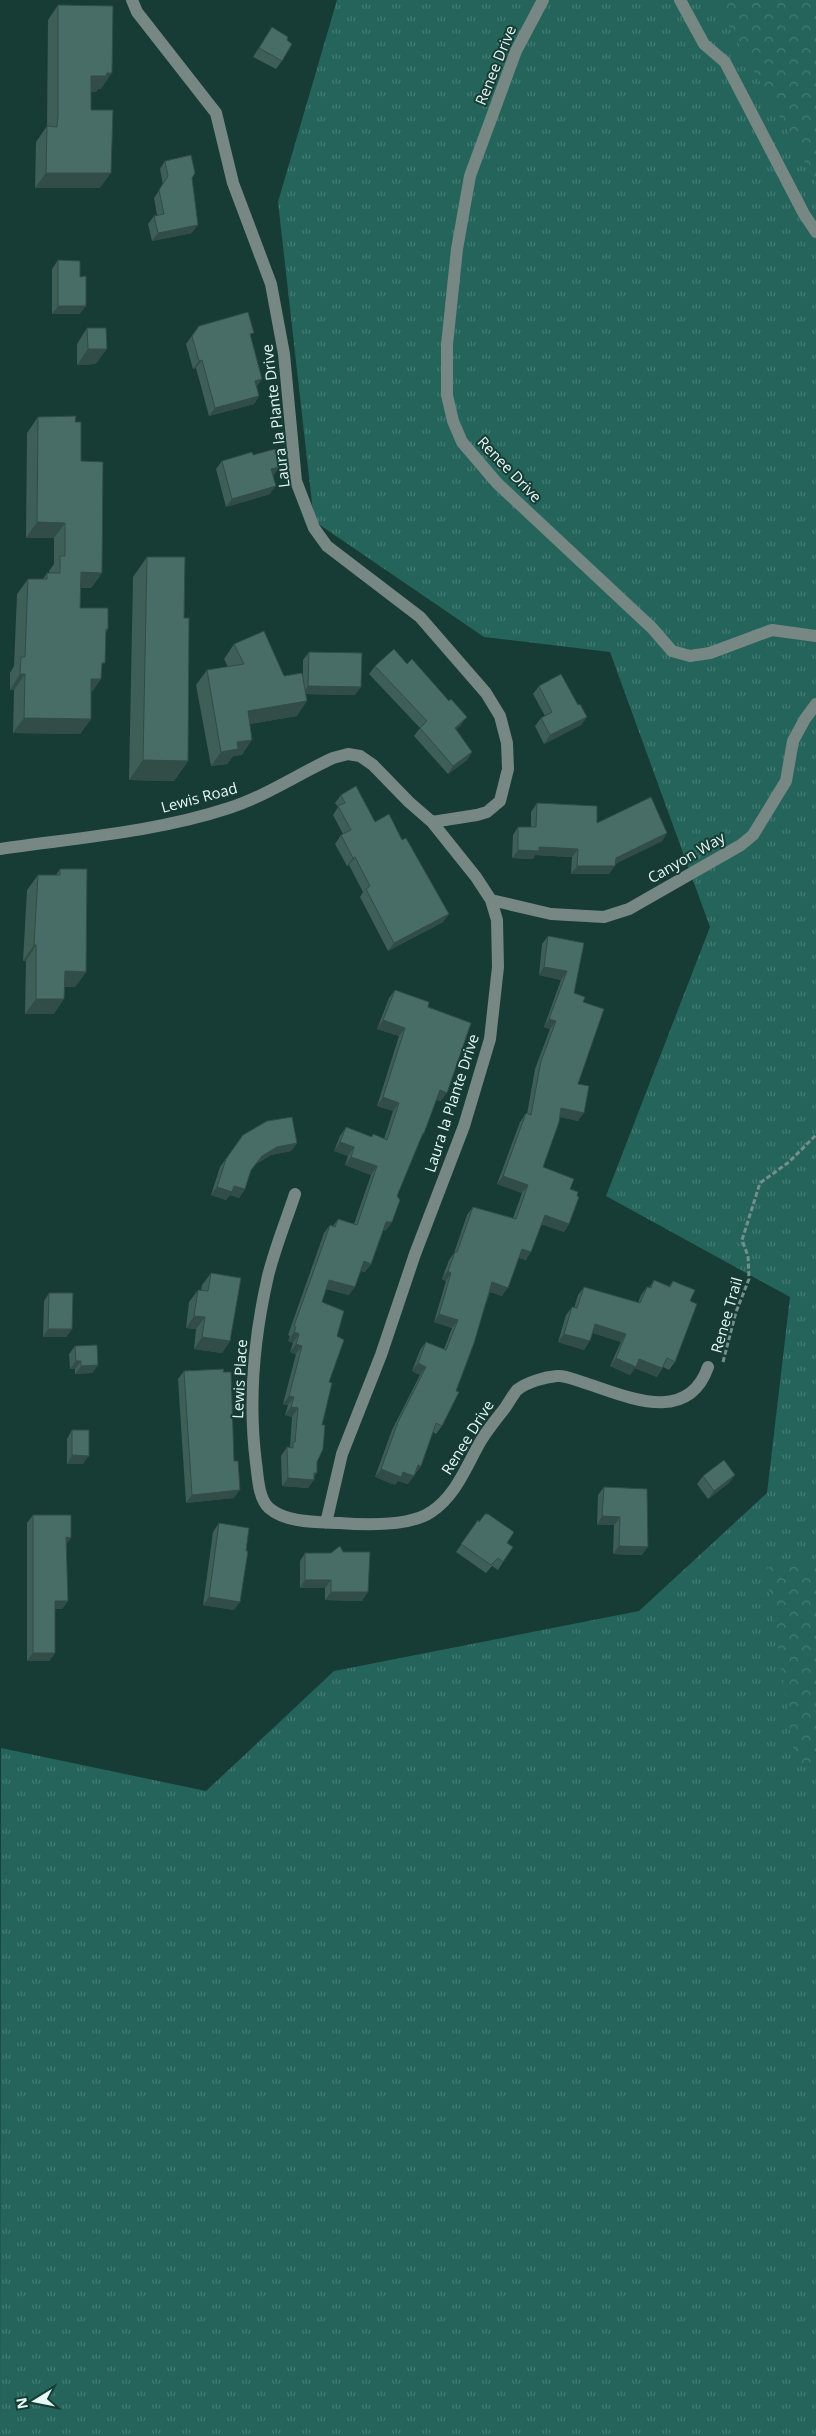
<svg xmlns="http://www.w3.org/2000/svg" width="816" height="2436" font-family="'Open Sans',sans-serif">
  <style>
    .grass { fill: url(#grass-tufts) }
    .forest { fill: url(#forest-crowns) }
    .lines { fill: none; stroke-linecap: round; stroke-linejoin: round }
    .path { stroke: #728f8a; stroke-width: 3; stroke-dasharray: 5 2.5; stroke-linecap: butt }
    .minor { stroke: #778784; stroke-width: 12 }
    .wall { fill: #3e5e58 }
    .shaded-wall { fill: #324c47 }
    .building { fill: #486d66; stroke: #324c47 }
    .labels { text-anchor: middle; dominant-baseline: central; stroke-width: 4; stroke-linejoin: round; paint-order: stroke }
    .street-label { font-size: 15px; fill: #e5f9f5; stroke: #173b35 }
  </style>
  <defs>
    <pattern id="grass-tufts" width="24" height="20" patternUnits="userSpaceOnUse" patternTransform="scale(1.25)"><rect width="24" height="20" fill="#25645b"/><path d="M3 7l-1-3M5 7V3M7 7l1-3M15 17l-1-3M17 17v-4M19 17l1-3" fill="none" stroke="#447b73"/></pattern>
    <pattern id="forest-crowns" width="20" height="18" patternUnits="userSpaceOnUse" patternTransform="scale(1.25)"><rect width="20" height="18" fill="#25645b"/><path d="M2 6a3 3 0 1 1 6 0M12 15a3 3 0 1 1 6 0" fill="none" stroke="#447b73"/></pattern>
  </defs>
  <rect width="100%" height="100%" fill="#173b35"/>
  <!-- grass -->
  <path class="grass" d="M337,0H816V2436H0L1,1748L206,1791L334,1671L639,1611L767,1493L790,1297L606,1196L710,927L610,652L484,637L314,521L278,202Z"/>
  <!-- forest -->
  <path class="forest" d="M714,0H816V182Z
    M816,1559V1764L796,1767L766,1568Z"/>
  <g class="lines">
    <!-- path -->
    <path class="path" d="M723,1362L736,1312L749,1279L748,1256L742,1240L760,1183L789,1162L816,1135"/>
    <!-- minor -->
    <path class="minor" d="M132,0L137,12L216,113L233,183L271,284L284,354L296,481L314,528L327,546L420,617L486,693L500,716L507,743L508,769L500,801L487,812L477,815L432,822
      M543,0L516,51L470,176L457,249L447,345V395L453,421L462,442L497,483L652,628L672,651L690,656L710,653L772,630L816,636
      M680,0L704,44L725,62L804,214L816,232
      M0,849C76,838 156,832 229,808C266,796 298,774 333,758L348,754L360,756L373,765L409,802L432,822L476,877L491,900L497,920L498,967L490,1039L464,1126L415,1254L381,1355L342,1454L326,1523
      M491,900L551,914L604,917L629,909L741,845L753,835L786,781L793,741L805,719L816,704
      M295,1194C286,1221 275,1248 268,1276C254,1337 248,1400 256,1463C258,1476 258,1498 269,1508C286,1523 317,1522 339,1523C365,1525 409,1527 431,1512C457,1495 467,1464 482,1439C489,1428 497,1418 505,1408C509,1402 513,1395 517,1390C527,1382 545,1377 557,1376C565,1375 575,1380 582,1382C624,1395 687,1427 708,1367"/>
  </g>
  <!-- wall -->
  <path class="wall" d="M58,5L101,89H98L96,92H91V110L100,188H35L36,142L47,126L48,20Z
    M272,27L287,40L282,61L276,69L253,57Z
    M165,161L192,178V233L152,241L148,224L154,216L157,215L154,198L163,185L160,169Z
    M58,260L80,314H52V269Z
    M199,326L251,337L262,379L257,386L259,396L254,404L209,416L196,368L193,369L186,344Z
    M87,328L96,364L77,365V344Z
    M38,417L75,422L81,461L102,573L91,588H80V608L108,629L106,632L101,668V679L91,693V719L80,734L13,733L14,690H10V673L14,666L17,594L28,579H43L47,573H49V571L54,564V538H26L27,433Z
    M253,455L279,467L273,476L270,494L226,507L216,469L222,461Z
    M147,557L188,761L174,781L129,780L133,577Z
    M234,644L284,676L303,674V660L309,652L355,695L306,694L297,716L250,724L242,755L233,756L227,764L211,766L196,685L207,670L228,667L224,659Z
    M407,664L461,725L456,729L472,752L467,760L448,774L414,736L420,728L369,674L375,666Z
    M539,686L578,705L587,717L581,725L544,744L535,726L541,718L545,716L533,694Z
    M341,795L375,822L402,840L449,914L443,922L388,951L360,897L363,892L349,865L347,866L335,844L341,835L343,834L333,815L338,807L335,803Z
    M537,803L597,823L667,833L662,841L615,864L609,874H571L572,857L535,855L533,859L512,858L513,835L518,827H531V812Z
    M60,869L86,972L75,987H64L54,1014H25L26,961H23L27,890L38,875H56Z
    M548,936L584,943L574,993L583,1002L578,1084V1121L560,1117L543,1167L570,1189L569,1224L564,1232L541,1224L526,1260L519,1258L502,1296L490,1292L442,1426L436,1434L433,1432L421,1466L415,1474H414L408,1484L398,1481L395,1485L375,1477L392,1430L420,1375L412,1371L420,1350L426,1342L444,1349L452,1328L434,1322L446,1281L442,1279L449,1260L454,1253L467,1215L473,1207L513,1218L522,1193L497,1184L520,1122L526,1113L527,1114L535,1069L550,1029L544,1027L561,980L539,975L542,944Z
    M395,990L428,1007L441,1101L436,1100L424,1133L420,1140L397,1196L392,1222L386,1230L383,1231L371,1264L365,1272L361,1271L349,1295L326,1289L322,1302L337,1336L322,1425L317,1462L314,1477L308,1488L282,1486L281,1456L287,1447H290L292,1417L285,1415L288,1405L283,1404L296,1354L290,1352L293,1343L288,1341L290,1336L288,1335L324,1233L330,1225L333,1226L338,1219L354,1224L371,1175L345,1165L348,1156L334,1151L340,1136L346,1127L371,1137L373,1134L384,1139L393,1111L377,1106L399,1036L377,1029L389,998Z
    M243,1135L297,1143L291,1151L271,1155L256,1164L250,1172L245,1189L239,1198L230,1195L226,1200L211,1195L220,1167Z
    M211,1273L230,1341L222,1353L194,1349L196,1329L186,1328L189,1302L198,1290L201,1291L202,1285Z
    M654,1280L669,1286L673,1281L690,1301L675,1362L669,1370L663,1367L657,1377L635,1368L630,1375L610,1366L621,1342L593,1333L584,1350L558,1342L566,1315L572,1307L574,1308L578,1295L584,1287L638,1303L641,1295L647,1287L649,1288Z
    M49,1293L72,1329L66,1337H43L44,1301Z
    M75,1346L98,1365L92,1373L75,1374V1369H70L69,1354Z
    M184,1371L223,1372L234,1498L186,1503L178,1379Z
    M72,1430L83,1464H67V1439Z
    M703,1476L729,1483L708,1499L697,1484Z
    M604,1487L642,1555L613,1554L614,1525H597L598,1495Z
    M33,1515L66,1545L68,1601L62,1609H55V1653L49,1661H27V1523Z
    M478,1520L513,1547L498,1570L492,1566L486,1573L456,1552Z
    M219,1523L234,1610L203,1605L213,1532Z
    M305,1553L362,1601L325,1600V1588H300V1561Z"/>
  <!-- shaded-wall -->
  <path class="shaded-wall" d="M107,73H112L101,89H98L96,92H81L91,76Z
    M46,173H111L100,188H35Z
    M198,225L192,233L152,241L158,233Z
    M58,306H86L80,314H52Z
    M88,349H107L96,364L77,365Z
    M202,360L196,368L193,369L199,361Z
    M262,379L256,387L255,381Z
    M259,396L254,404L209,416L215,408Z
    M279,467L274,475L266,478L271,469Z
    M276,486L270,494L226,507L232,499Z
    M37,522L65,523L54,538H26Z
    M81,572L102,573L91,588H70Z
    M20,674H25L14,690H10Z
    M91,679H101L90,694Z
    M308,686L361,687L355,695L302,694Z
    M307,701L297,716L237,726L248,711Z
    M467,717L461,725L449,736L455,728Z
    M587,717L581,725L544,744L550,735Z
    M24,718L91,719L80,734L13,733Z
    M252,740L242,755L233,756L227,764L211,766L221,752L237,742Z
    M472,752L467,760L448,774L453,766Z
    M143,760L188,761L174,781L129,780Z
    M667,833L662,841L611,866H615L609,874H571L577,866L616,858Z
    M539,847L578,849L572,857L535,855L533,859L512,858L518,850Z
    M355,857L349,865L347,866L353,858Z
    M449,914L443,922L388,951L394,943Z
    M34,945H36L26,961H23Z
    M544,967L567,971L561,980L539,975Z
    M65,971L86,972L75,987H54Z
    M36,999H64L54,1014H25Z
    M549,1019L556,1021L550,1029L544,1027Z
    M383,1020L405,1028L399,1036L377,1029Z
    M440,1090L447,1093L441,1101L434,1099Z
    M383,1097L399,1103L393,1111L377,1106Z
    M561,1108L584,1113L578,1121L555,1116Z
    M340,1142L354,1147L348,1156L334,1151Z
    M297,1143L291,1151L271,1155L256,1164L245,1178L262,1156L277,1147Z
    M351,1157L377,1166L371,1175L345,1165Z
    M503,1176L528,1185L522,1193L497,1184Z
    M234,1186L245,1189L239,1198L230,1195L226,1200L211,1195L217,1187Z
    M545,1215L569,1224L564,1232L539,1223Z
    M386,1222H392L386,1230L380,1231Z
    M522,1249L531,1252L526,1260L516,1257Z
    M364,1261L371,1264L365,1272L358,1270Z
    M448,1271L451,1273L446,1281L442,1279Z
    M329,1280L355,1287L349,1295L323,1288Z
    M492,1282L508,1288L502,1296L487,1291Z
    M439,1314L458,1320L452,1328L434,1322Z
    M194,1316L205,1317L196,1329L186,1328Z
    M595,1324L626,1334L621,1342L590,1332Z
    M48,1329H72L66,1337H43Z
    M294,1332L299,1334L293,1343L288,1341Z
    M564,1334L590,1341L584,1350L558,1342Z
    M202,1337L230,1341L222,1353L194,1349Z
    M296,1344L302,1346L296,1354L290,1352Z
    M616,1358L639,1359L662,1368L657,1377L635,1368L630,1375L610,1366Z
    M76,1361H81L75,1369H70Z
    M418,1363L426,1367L420,1375L412,1371Z
    M98,1365L92,1373L75,1374L81,1366Z
    M289,1396L294,1397L288,1405L283,1404Z
    M291,1407L298,1408L292,1417L285,1415Z
    M72,1455L89,1456L83,1464H67Z
    M418,1465L421,1466L415,1474H412Z
    M381,1469L403,1472L414,1476L408,1484L398,1481L395,1485L375,1477Z
    M314,1473H317L312,1479L314,1480L308,1488L282,1486L288,1478Z
    M735,1475L729,1483L708,1499L714,1491Z
    M240,1490L234,1498L186,1503L192,1495Z
    M602,1516L620,1517L614,1525H597Z
    M66,1537L71,1538L65,1546Z
    M619,1546L648,1547L642,1555L613,1554Z
    M305,1580H331L325,1588H300Z
    M331,1592H368L362,1601L325,1600Z
    M209,1597L240,1602L234,1610L203,1605Z
    M55,1601H68L62,1609H49Z
    M33,1653H55L49,1661H27Z"/>
  <!-- building -->
  <path class="building" d="M58,5L113,6L112,73H107L106,76H91V110H113L111,173H46L47,126L57,127L58,116Z
    M272,27L288,37L287,40L292,44L282,61L259,48Z
    M191,155L195,173L192,178L198,225L158,233L154,216L164,214L159,190L168,176L165,161Z
    M58,260L80,261V277L86,276V306H58Z
    M248,312L254,333L250,334L262,379L255,381L259,396L215,408L202,360L199,361L192,336L199,326Z
    M87,328H106L107,349H88Z
    M76,416L75,422H81V461L103,462L102,573L81,572L80,608H108V629H106L105,663H102L101,679H91V719L24,718L25,674H20L21,657H25L28,579H47V573H60V556H65V523L37,522L38,417Z
    M275,449L279,467L271,469L276,486L232,499L222,461L252,452L253,455Z
    M147,557H185L184,618H189L188,761L143,760Z
    M264,631L284,676L302,673L307,701L248,711L252,740L237,742L238,749L221,752L207,670L244,664L234,644Z
    M394,649L407,664L412,659L449,701L451,699L467,717L455,728L472,752L453,766L420,728L427,721L375,666Z
    M309,652L362,653L361,687L308,686Z
    M561,674L578,705L580,704L587,717L550,735L541,718L552,712L539,686Z
    M356,786L375,822L389,814L402,840L406,838L449,914L394,943L366,889L370,886L355,857L353,858L341,835L351,830L338,806L345,803L341,795Z
    M651,797L667,833L616,858L615,866H577L578,849L539,847V851L518,850V827H536L537,803L597,806V823Z
    M60,869H87L86,972L65,971L64,999H36V945H34L38,875H60Z
    M548,936L584,943L574,993L585,997L583,1002L604,1009L578,1084L589,1086L584,1113L561,1108L559,1122L543,1167L574,1179L570,1189L578,1192L577,1196L579,1197L569,1224L545,1215L531,1252L522,1249L508,1288L492,1282L474,1343L456,1391L459,1392L442,1426L436,1423L421,1466L418,1465L414,1476L403,1472L401,1477L381,1469L398,1422L426,1367L418,1363L426,1342L446,1350L458,1320L439,1314L451,1273L448,1271L455,1252H457L473,1207L516,1219L528,1185L503,1176L526,1113L531,1115L541,1061L556,1021L549,1019L567,971L544,967Z
    M395,990L429,1002L428,1007L471,1023L447,1093L440,1090L424,1133H423L397,1196L400,1200L392,1222H386L371,1264L364,1261L355,1287L329,1280L322,1302L344,1311L337,1336L344,1340L329,1382L332,1383L322,1425H325L323,1449L317,1462V1473H314V1480L288,1478L287,1447L293,1448V1442H295L298,1408L291,1407L294,1397L289,1396L302,1346L296,1344L299,1334L294,1332L296,1327L294,1326L330,1225L335,1227L338,1219L357,1225L377,1166L351,1157L354,1147L340,1142L346,1127L372,1137L373,1134L387,1140L399,1103L383,1097L405,1028L383,1020Z
    M292,1117L297,1143L277,1147L262,1156L251,1170L245,1189L234,1186L232,1192L217,1187L226,1159L243,1135L267,1121Z
    M211,1273L241,1278L230,1341L202,1337L205,1317L194,1316L198,1290L208,1291Z
    M654,1280L670,1287L673,1281L695,1290L690,1301L697,1304L675,1362L667,1358L662,1368L639,1359L636,1367L616,1358L626,1334L595,1324L590,1341L564,1334L572,1307L577,1308L584,1287L640,1303L647,1287L651,1288Z
    M49,1293H73L72,1329H48Z
    M97,1345L98,1365L81,1366V1361H76L75,1346Z
    M224,1369L223,1372H231L234,1461H238L240,1490L192,1495L184,1371Z
    M72,1430H89V1456L72,1455Z
    M724,1460L735,1475L714,1491L703,1476Z
    M604,1487L647,1489L648,1547L619,1546L620,1517L602,1516Z
    M485,1514H488L514,1532L507,1543L513,1547L503,1562L498,1558L491,1565L461,1544L478,1520L479,1522Z
    M33,1515H71V1538L66,1537L68,1601H55V1653H33Z
    M219,1523L249,1528L246,1551H248L240,1602L209,1597Z
    M340,1546L343,1552H370L368,1592H331V1580H305V1553H331Z"/>
  <g class="labels">
    <!-- street labels -->
    <g class="street-label">
      <text transform="translate(495 65) rotate(-68)">Renee Drive</text>
      <text transform="translate(275 416) rotate(-97)">Laura la Plante Drive</text>
      <text transform="translate(510 469) rotate(46)">Renee Drive</text>
      <text transform="translate(199 797) rotate(-15)">Lewis Road</text>
      <text transform="translate(686 857) rotate(-30)">Canyon Way</text>
      <text transform="translate(451 1103) rotate(-72)">Laura la Plante Drive</text>
      <text transform="translate(726 1315) rotate(-74)">Renee Trail</text>
      <text transform="translate(239 1379) rotate(-87)">Lewis Place</text>
      <text transform="translate(467 1437) rotate(-58)">Renee Drive</text>
    </g>
  </g>
  <!-- north arrow -->
  <g transform="translate(35 2401) rotate(260)" stroke="#173b35" stroke-width="4" paint-order="stroke">
  <path d="M0-4L9 19L0 12L-9 19Z" fill="#e5f9f5"/>
  <text y="-8" font-size="14" font-weight="bold" text-anchor="middle" fill="#e5f9f5">N</text>
  </g>
</svg>
